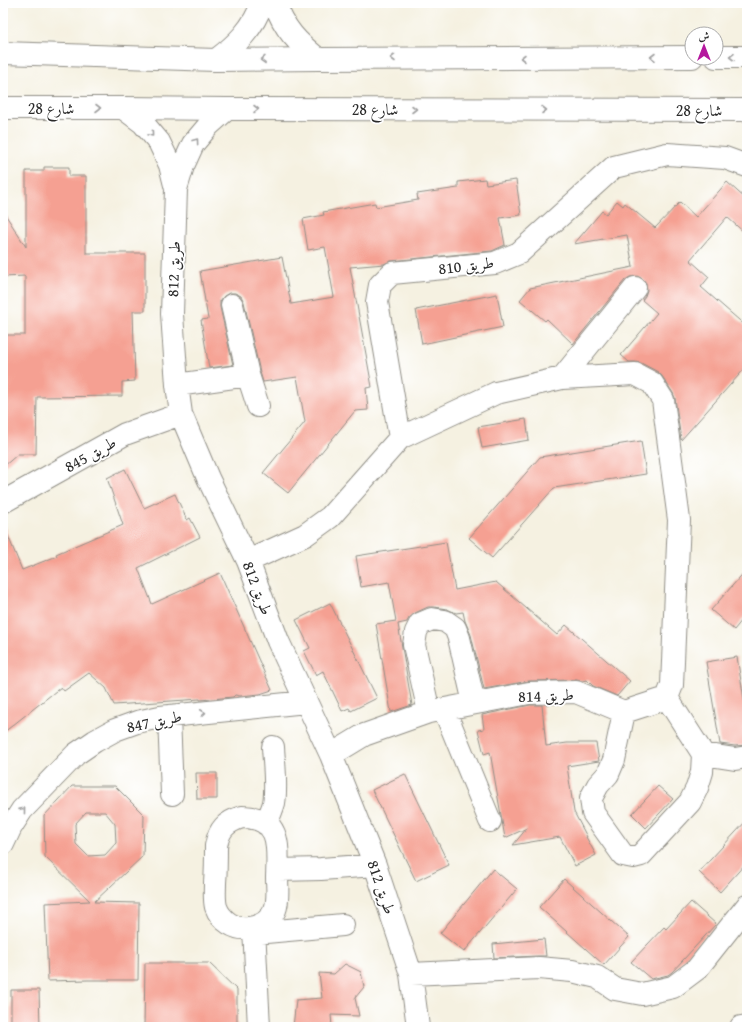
<svg xmlns="http://www.w3.org/2000/svg" width="750" height="1030" font-family="'Gentium Book Plus',Amiri,serif">
  <style>
    .building { fill: #f5a092; fill-rule: evenodd }
    .lines { fill: none; stroke-linecap: round; stroke-linejoin: round }
    .minor-casing { stroke: #908e86; stroke-width: 24 }
    .major-casing { stroke: #908e86; stroke-width: 24 }
    .minor { stroke: #fff; stroke-width: 22 }
    .major { stroke: #fff; stroke-width: 22 }
    .oneway { stroke: #a0a0a0 }
    .labels { text-anchor: middle; dominant-baseline: central; stroke-width: 3.5; stroke-linejoin: round; paint-order: stroke }
    .street-label { font-size: 16px; fill: #2b2b2b; stroke: #fff }
  </style>
  <rect width="100%" height="100%" fill="#fff"/>
  <filter id="ink" filterUnits="userSpaceOnUse"><feTurbulence type="fractalNoise" baseFrequency=".025" numOctaves="2"/><feDisplacementMap in="SourceGraphic" scale="8" xChannelSelector="R" yChannelSelector="G"/><feConvolveMatrix kernelMatrix="1 2 1 2 8 2 1 2 1" color-interpolation-filters="sRGB"/></filter>
  <filter id="wash" filterUnits="userSpaceOnUse"><feTurbulence type="fractalNoise" baseFrequency=".012" numOctaves="4" result="noise"/><feDisplacementMap in="SourceGraphic" scale="16" xChannelSelector="R" yChannelSelector="G"/><feGaussianBlur stdDeviation="0.9" result="paint"/><feColorMatrix in="noise" values="0 0 0 0 0 0 0 0 0 0 0 0 0 0 0 0 0 1.4 0 .05"/><feComposite in="paint" operator="in"/></filter>
  <g filter="url(#wash)">
    <rect width="100%" height="100%" fill="#f5f1e1"/>
    <g id="blocks">
      <!-- building -->
      <path class="building" d="M44,167H69V176H86V253H145V311H133L135,381L122,382V396L37,397L36,454H18L3,467V335H25V276L3,277V211L26,247V171H44Z
        M485,179L486,184L516,180L521,215L500,218L505,245L492,251L391,261L384,264L350,267L372,387L366,388L368,410L355,411L288,493L263,473L305,422L297,377L263,382L260,372L244,302L241,296L235,293H229L224,296L220,301V307L233,365L209,368L201,320L208,319L200,271L282,257L291,304L334,297L325,247L308,250L303,219L324,215L323,212L375,203L376,207L418,200L417,194L458,188V182Z
        M727,182L747,200V235L727,217L690,260L709,277L701,287L747,327V366L681,440L675,398L673,393L662,376L658,372L641,363L635,362H629L621,355L657,313L642,300L645,296L647,290L646,283L643,279L637,276L630,277L625,280L573,344L547,319L545,321L520,300L530,288L633,267L627,235L574,244L602,211L606,214L617,201L623,206L625,203L655,228L680,202L696,217Z
        M497,294L503,327L422,344L416,310Z
        M526,419L529,440L482,448L478,427Z
        M641,441L646,474L554,488L492,558L469,538L540,457Z
        M125,469L144,508L175,494L187,520L190,518L200,537L138,568L152,604L220,573L272,690L260,694L240,696L235,695L233,697L200,700V699L114,705L106,688L89,673L64,691L61,687L3,733V526H4L22,570L57,556L56,554L123,525L107,478Z
        M446,542L455,590L496,582L557,635L566,625L630,681L617,696L593,686L587,680L582,681L576,680L529,681L484,689L471,635L465,621L463,612L456,613L447,609L434,607H428L415,613L409,618L407,622L398,624L412,705L391,712L376,624L396,621L389,582L361,587L356,556Z
        M747,569V614L734,630L711,610Z
        M330,603L377,698L351,711L349,708L342,711L323,671L316,675L304,651L310,648L296,620Z
        M737,657L747,717V745L735,746L720,744L706,662Z
        M530,705H542L546,746L567,743H596L599,761L567,766L574,812L587,837H586L596,855L575,866L560,837L513,845L527,828L505,838L490,752L484,754L478,730L484,729L482,715Z
        M196,773H217V799H197Z
        M405,774L449,865L416,881L372,790Z
        M72,786H115L144,815L143,856L94,902L139,903L138,980H88L48,981L45,903L90,901L45,857L44,816ZM86,812H105L115,824L116,843L105,855L88,856L76,844L75,824Z
        M658,786L673,799L646,828L632,814Z
        M747,820V862L720,892L699,872Z
        M493,869L517,889L464,952L440,933Z
        M564,879L629,937L604,965L539,907Z
        M691,902L716,924L672,972L668,975L651,979L631,962L664,927L666,929Z
        M544,939L546,956H538L494,958L493,944Z
        M145,963H209L237,990V1027H144Z
        M345,964L361,972L364,987L355,998L359,1016L331,1015L332,1027H293L296,1000L322,998L319,973L334,974Z
        M11,990H39L40,1027H11Z"/>
    </g>
  </g>
  <g filter="url(#ink)">
    <use href="#blocks" fill-opacity="0" stroke="#908e86" stroke-width="1"/>
    <g class="lines">
      <!-- minor casing -->
      <g class="minor-casing">
        <path id="minor" d="M275,3C284,29 297,42 318,59
          M216,60C236,45 254,28 262,3
          M123,108L143,123L159,142L170,165L176,189
          M227,109L209,125L193,144L183,166L176,189L172,314L177,385L181,414L208,478L248,561L278,641L331,755L375,865L411,974L418,1027
          M232,305L248,375L258,406
          M562,378L635,288
          M177,385L248,375
          M400,438L377,302L380,285L392,273L495,263L519,253L614,167L667,154L725,158L747,166
          M3,502L125,434L181,414
          M248,561L305,535L330,517L400,438L496,393L562,378L635,374L652,383L663,400L679,520L672,685L667,698
          M444,709L490,821
          M429,712L414,645L416,632L420,624L432,619L445,621L455,628L459,638L474,703
          M624,712L614,760L608,774L598,785L591,798L593,813L623,855L633,857L641,855L690,802L697,788L702,772L703,754L667,698
          M169,716L172,794
          M703,754L735,759L747,757
          M331,755L364,735L429,712L529,693L576,692L624,712L667,698
          M242,817C282,817 278,847 277,877C277,887 279,900 275,910C270,920 260,927 249,928C235,930 221,921 216,907C214,899 215,891 215,883C216,871 216,858 216,846C219,829 226,822 242,817Z
          M266,824C269,817 272,810 274,803C277,786 274,765 273,747
          M3,844L11,827L22,810L76,754L95,741L115,730L137,722L160,717L306,702
          M278,870L321,869L375,865
          M254,928L259,1027
          M255,933L343,925
          M411,974L539,968L572,971L597,977L615,989L642,994L673,987L697,969L747,906
          M741,1027L747,1026"/>
      </g>
      <!-- major casing -->
      <g class="major-casing">
        <path id="major" d="M3,53L216,60L318,59L692,57
          M716,57H747
          M3,108H123L227,109L747,110"/>
      </g>
      <!-- minor -->
      <use href="#minor" class="minor"/>
      <!-- major -->
      <use href="#major" class="major"/>
    </g>
    <!-- one-way arrows -->
    <defs><path id="oneway-chevron" d="M-2-3.5L2.5 0L-2 3.5" fill="none" stroke-width="1.6" stroke-linecap="round" stroke-linejoin="round"/></defs>
    <g class="oneway">
      <use href="#oneway-chevron" transform="translate(653 57) rotate(180)"/>
      <use href="#oneway-chevron" transform="translate(732 57) rotate(180)"/>
      <use href="#oneway-chevron" transform="translate(393 58) rotate(180)"/>
      <use href="#oneway-chevron" transform="translate(523 58) rotate(180)"/>
      <use href="#oneway-chevron" transform="translate(263 60) rotate(179)"/>
      <use href="#oneway-chevron" transform="translate(98 108)"/>
      <use href="#oneway-chevron" transform="translate(256 109)"/>
      <use href="#oneway-chevron" transform="translate(414 109)"/>
      <use href="#oneway-chevron" transform="translate(544 110)"/>
      <use href="#oneway-chevron" transform="translate(151 134) rotate(50)"/>
      <use href="#oneway-chevron" transform="translate(196 141) rotate(-54)"/>
      <use href="#oneway-chevron" transform="translate(203 713) rotate(-6)"/>
      <use href="#oneway-chevron" transform="translate(23 810) rotate(-51)"/>
    </g>
  </g>
  <g class="labels">
    <!-- street labels -->
    <g class="street-label">
      <text x="51" y="108">شارع 28</text>
      <text x="375" y="109">شارع 28</text>
      <text x="699" y="110">شارع 28</text>
      <text transform="translate(466 265) rotate(-7)">طريق 810</text>
      <text transform="translate(173 269) rotate(-88)">طريق 812</text>
      <text transform="translate(90 454) rotate(-29)">طريق 845</text>
      <text transform="translate(258 588) rotate(69)">طريق 812</text>
      <text transform="translate(546 695) rotate(-2)">طريق 814</text>
      <text transform="translate(154 721) rotate(-12)">طريق 847</text>
      <text transform="translate(382 887) rotate(71)">طريق 812</text>
    </g>
  </g>
  <!-- margin -->
  <rect width="750" height="1030" fill="none" stroke="#fff" stroke-width="16"/>
  <!-- north arrow -->
  <g transform="translate(704 46)"><circle r="19" fill="#ffffff" stroke="#aaaaaa"/>
  <path d="M0-3L7 15L0 10L-7 15Z" fill="#b5179e"/>
  <text y="-6" font-size="11" font-weight="bold" text-anchor="middle" fill="#2b2b2b">ش</text>
  </g>
</svg>
